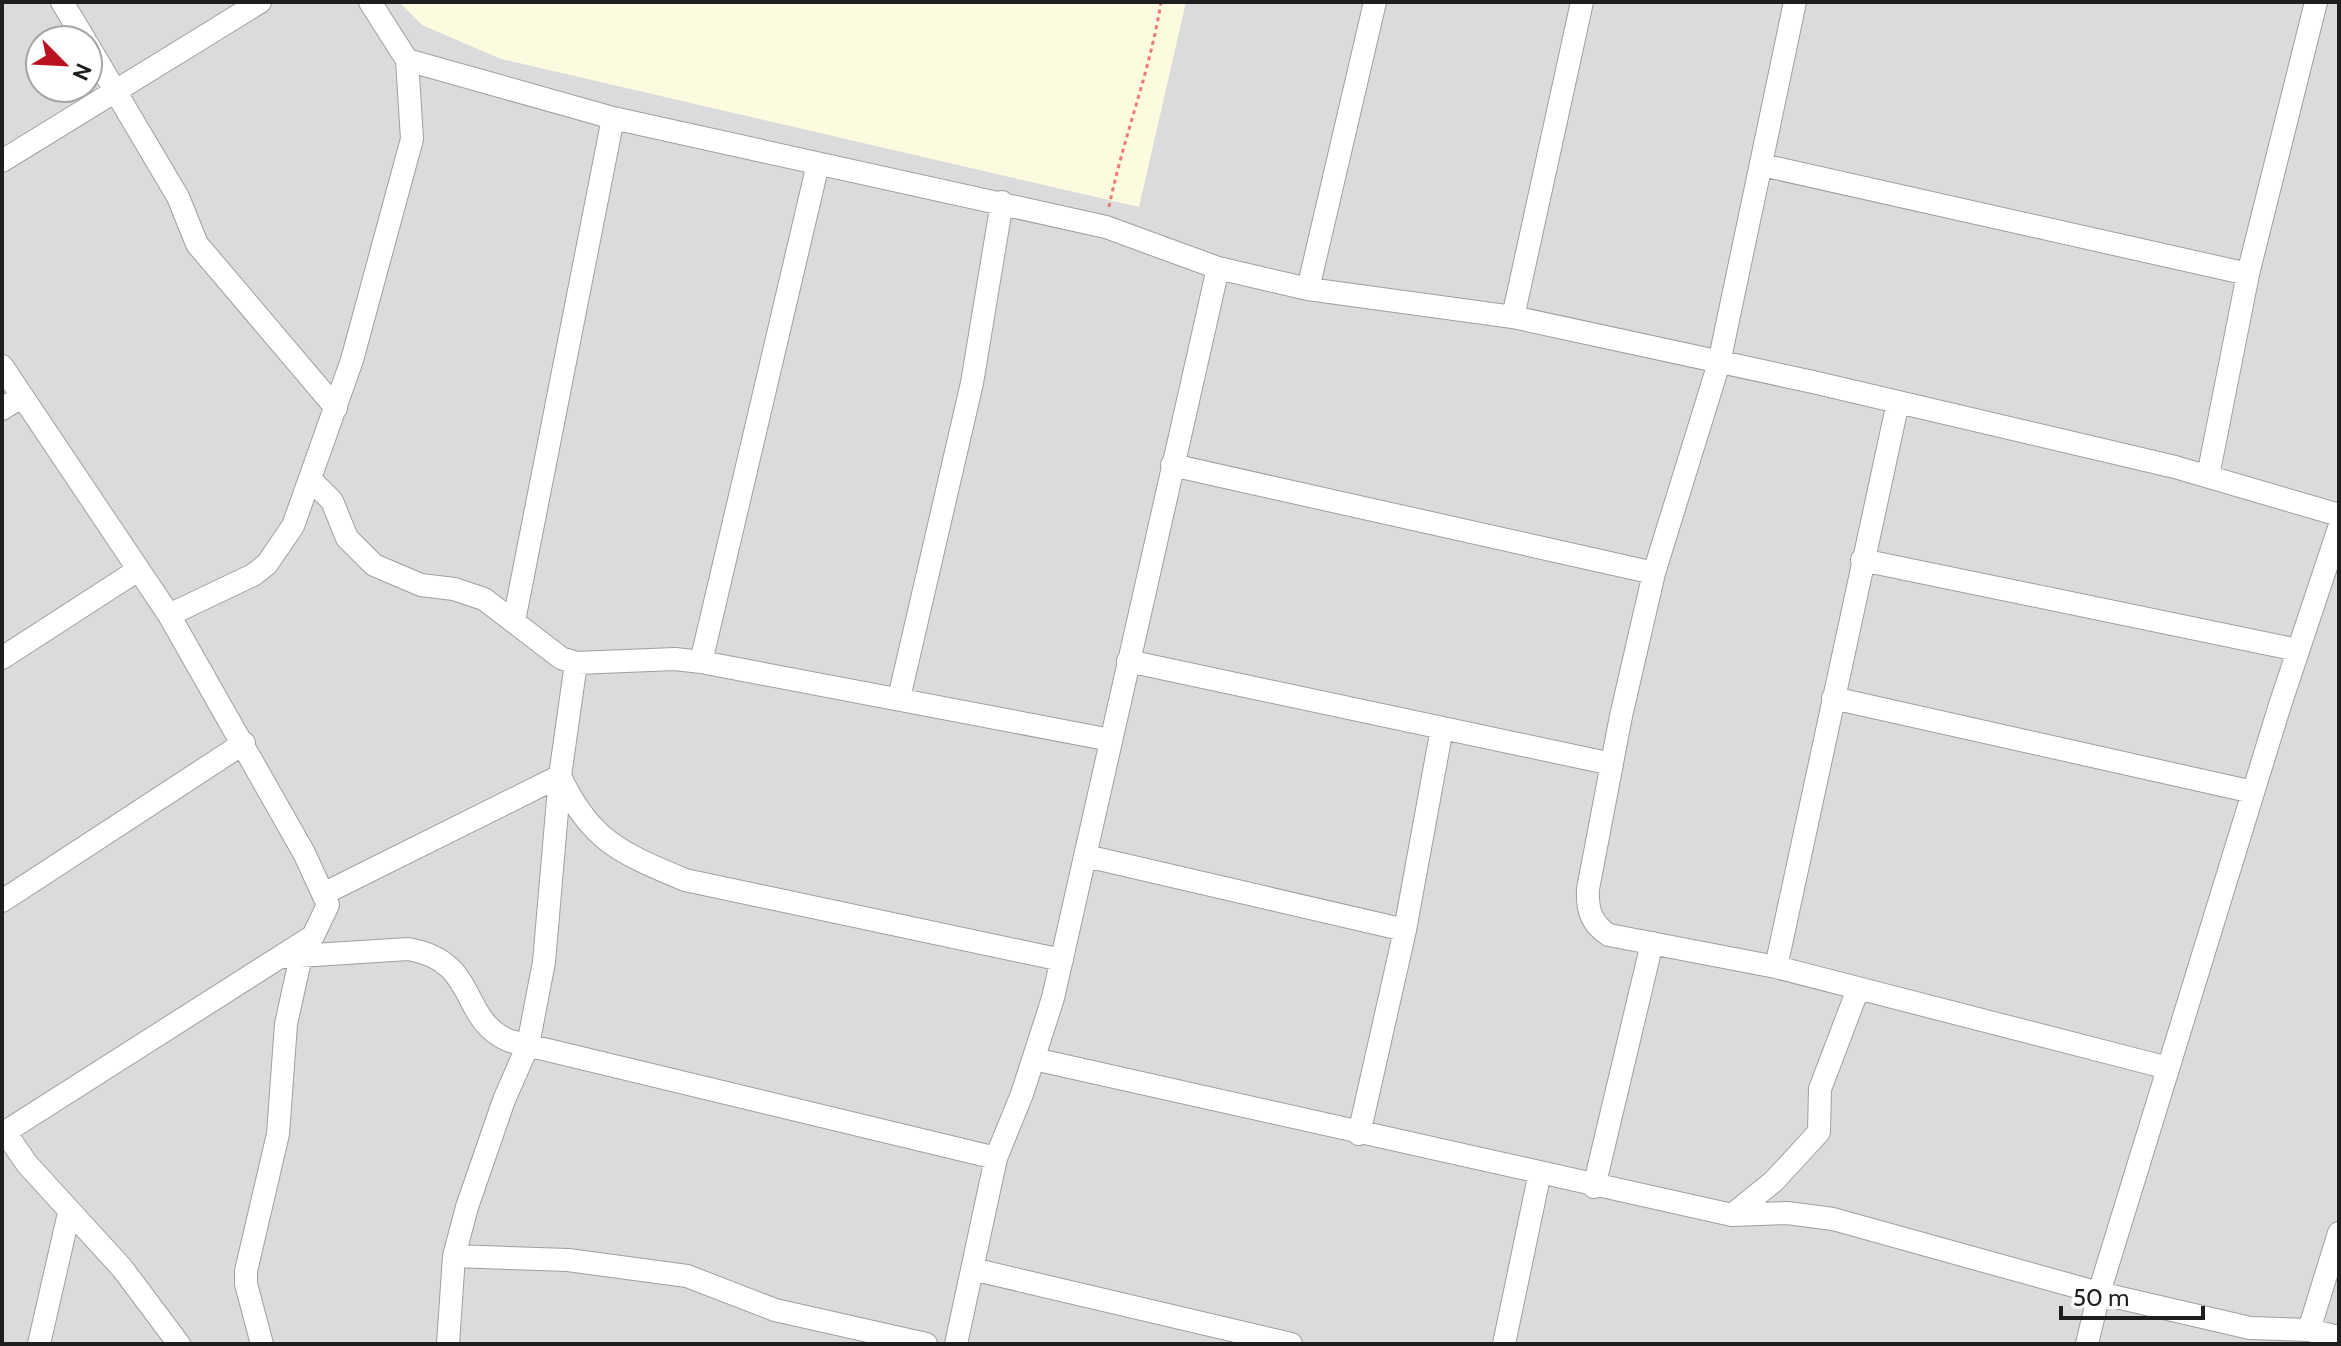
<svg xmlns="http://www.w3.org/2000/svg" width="2341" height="1346" font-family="Cabin,sans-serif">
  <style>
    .residential { fill: #dcdbdb; fill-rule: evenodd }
    .education { fill: #fcfadf }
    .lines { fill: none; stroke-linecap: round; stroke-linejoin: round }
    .minor-casing { stroke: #9f9f9f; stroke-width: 24 }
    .path { stroke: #ed7976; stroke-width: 3; stroke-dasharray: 4 4; stroke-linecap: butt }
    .minor { stroke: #fff; stroke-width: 22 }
  </style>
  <rect width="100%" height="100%" fill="#eeeae4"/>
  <!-- residential -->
  <path class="residential" d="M2,2H2339V1344H2ZM40,40H88V88H40Z"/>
  <!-- education -->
  <path class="education" d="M399,2H1186L1139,207L501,59L422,25Z"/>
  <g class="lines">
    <!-- minor casing -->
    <g class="minor-casing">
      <path id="minor" d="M62,2L85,40
        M370,2L407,60L613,118L1106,227L1218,268L1308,289L1513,317L1813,382L2175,467L2339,515
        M1795,2L1719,363L1654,573L1621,716L1588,889C1587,909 1591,924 1609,935L1776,967L2168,1068
        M88,45L178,197L197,244L336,408
        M2,161L260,2
        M1762,165L2248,274
        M1308,289L1375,2
        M1513,317L1582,2
        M2,366L169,615L304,853L328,905L313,936L2,1134
        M2,409L21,397
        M1172,465L1654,573
        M2208,476L2248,274L2316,2
        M311,480L332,501L347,538L374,565L421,585L454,589L484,599L561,658L576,663L675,659L701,662L1111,740
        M1862,560L2298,650
        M169,615L253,575L267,564L293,526L352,360L412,139L407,60
        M514,621L613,118
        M2,658L138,570
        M1128,661L1612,764
        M701,662L818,164
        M899,698L972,383L1002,202
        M1833,698L2253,792
        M1086,856L1405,930
        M325,893L560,776C590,841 621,853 685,880L1062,960
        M2,901L244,743
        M283,957L408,949C480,961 458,1020 510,1041L996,1158
        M1776,967L1898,402
        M1034,1059L1732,1215L1787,1213L1833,1219L2099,1293L2250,1328L2309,1330L2339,1337
        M5,1132L27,1164L122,1268L179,1344
        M1359,1134L1405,930L1442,728
        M1594,1187L1652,943
        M1732,1215L1774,1181L1819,1132L1820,1089L1858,989
        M454,1256L568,1260L687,1276L775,1310L926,1344
        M972,1269L1291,1344
        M2309,1330L2339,1233
        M39,1344L69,1213
        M262,1344L246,1284V1271L278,1134L286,1024L301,956
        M448,1344L454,1256L467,1207L504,1100L528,1045L544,962L560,776L576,663
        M956,1344L996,1158L1022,1094L1053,998L1218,268
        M1504,1344L1540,1172
        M2087,1344L2099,1293L2280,705L2339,528"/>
    </g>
    <!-- path -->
    <path class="path" d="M1109,207C1123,138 1150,72 1161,2"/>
    <!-- minor -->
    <use href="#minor" class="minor"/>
  </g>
  <!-- border -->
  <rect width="2341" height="1346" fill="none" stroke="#1e1e1e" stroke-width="8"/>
  <!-- north arrow -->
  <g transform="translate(64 64) rotate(114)"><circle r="38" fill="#ffffff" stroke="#a5a5a5" stroke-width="2"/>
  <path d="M0-6L14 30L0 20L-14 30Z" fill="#ba121e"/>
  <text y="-12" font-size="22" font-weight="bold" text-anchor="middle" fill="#1e1e1e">N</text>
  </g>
  <!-- scale -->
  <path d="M2061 1306v12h142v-12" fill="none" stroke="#1e1e1e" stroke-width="4"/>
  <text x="2073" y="1306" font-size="24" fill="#1e1e1e" stroke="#ffffff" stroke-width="6" paint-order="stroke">50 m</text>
</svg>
